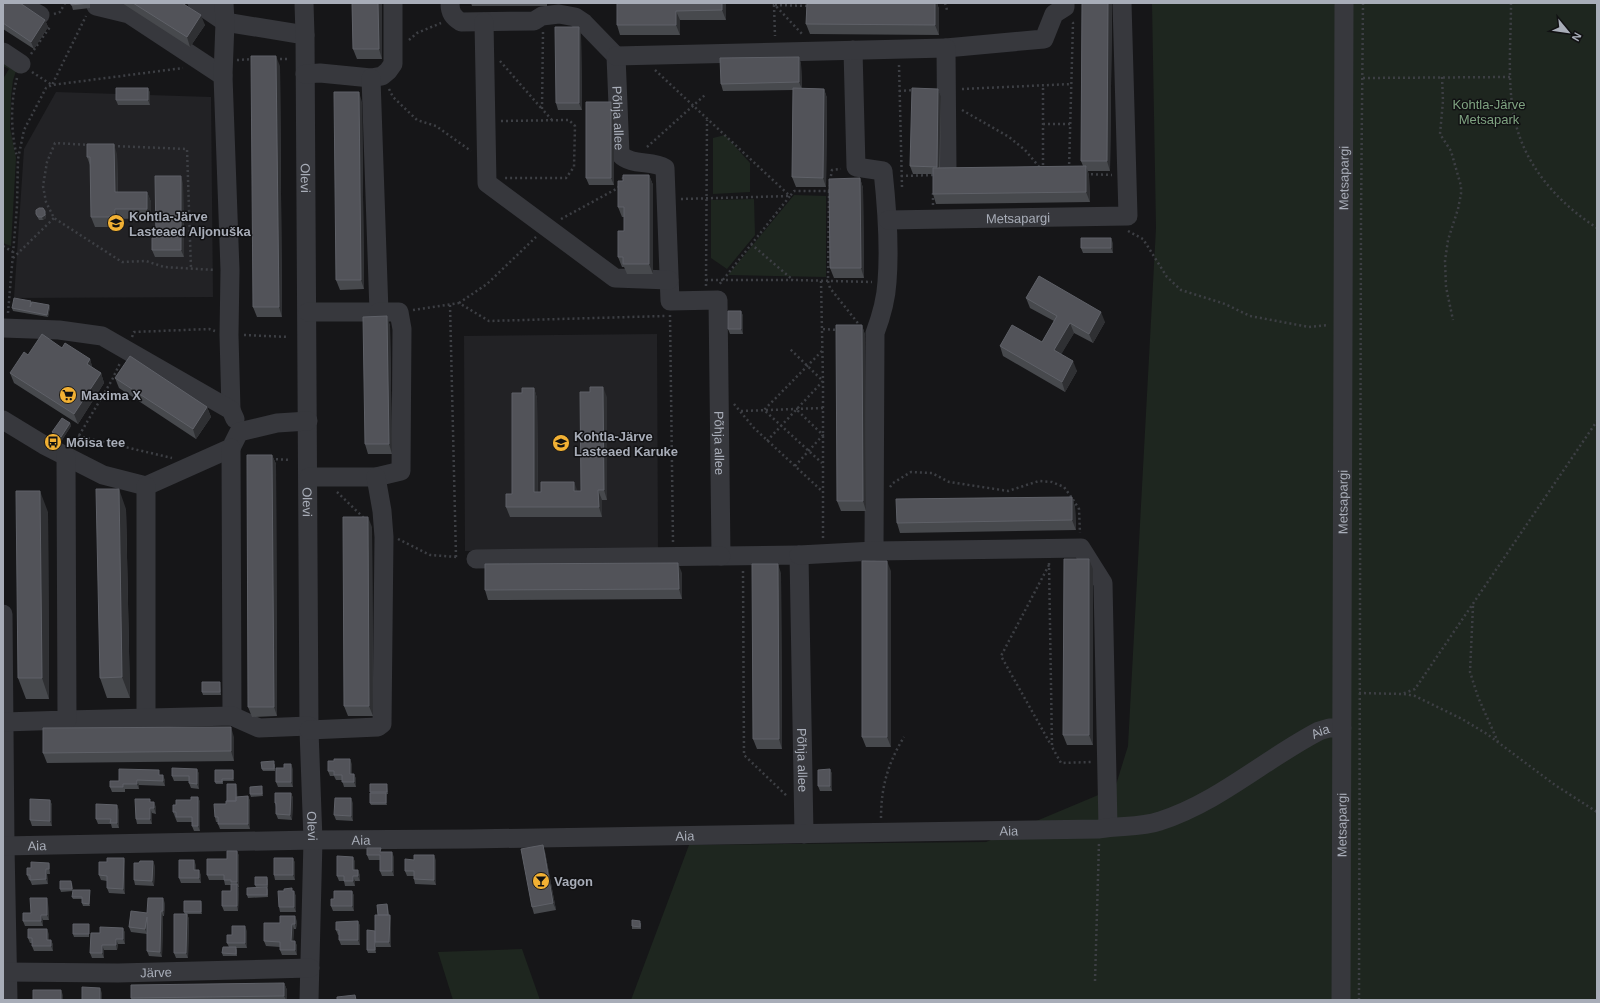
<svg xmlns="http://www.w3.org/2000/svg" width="1600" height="1003" font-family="Helvetica,sans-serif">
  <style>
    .built { fill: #222225 }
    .green { fill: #1e261f }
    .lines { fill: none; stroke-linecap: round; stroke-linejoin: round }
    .path { stroke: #3d3f44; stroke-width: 2.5; stroke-dasharray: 2 3; stroke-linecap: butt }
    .minor { stroke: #37383d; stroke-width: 19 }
    .wall { fill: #47494d }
    .shaded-wall { fill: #2f3033 }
    .building { fill: #525359; stroke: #5f6168 }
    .labels { text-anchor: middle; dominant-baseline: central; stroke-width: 3; stroke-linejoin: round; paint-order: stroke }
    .park-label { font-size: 13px; fill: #7fa381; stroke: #111113 }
    .street-label { font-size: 13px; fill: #a8adb8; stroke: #111113 }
    .poi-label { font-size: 13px; font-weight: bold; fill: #a8adb8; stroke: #111113; text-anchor: start }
  </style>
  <rect width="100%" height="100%" fill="#161618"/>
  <!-- built -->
  <path class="built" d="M56,92L211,97L213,297L14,298L24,149Z
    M657,334L658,550L465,551L464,336Z"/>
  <!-- green -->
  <path class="green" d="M1152,3H1597V1000H631L689,845L986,842L1115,788L1128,746L1156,228Z
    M3,58L17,68L13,80L11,97L10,128L16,158L11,246L3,243V79L9,69L3,66Z
    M725,135L750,163V192L713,194V138Z
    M794,195L826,196V277L728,275Z
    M754,199L755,235L727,269L711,258V200Z
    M522,949L540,1000H453L438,952Z"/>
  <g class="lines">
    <!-- path -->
    <path class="path" d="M773,3L803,35
      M945,3L947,10
      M1511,3C1511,39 1507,81 1514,116C1523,164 1557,202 1597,228
      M774,5L775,36
      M775,5L810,6L813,3
      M54,14L60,12L65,3
      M543,32L542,109L552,120
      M409,40L417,33L441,23
      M31,54L50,27
      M275,59H290
      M237,60L254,59
      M500,61L542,109
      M899,65L902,187
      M655,70L790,196L718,286
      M32,72L52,85L86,16
      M1442,77L1443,101L1440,134L1451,151L1461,186V194L1458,209L1448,240L1445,261L1446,287L1453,320
      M17,78C10,103 11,132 17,157
      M1363,78L1511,77
      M389,89L393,97L417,120L436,126L471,151
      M962,89L1072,84
      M899,91L915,90
      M962,110L1009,137L1025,150L1041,169
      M501,121L569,120L575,126L574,167L566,178H505
      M1043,124H1070
      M90,145L55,143L47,162L43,186L46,202L54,218L122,262L146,261L164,267L215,270
      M113,146L187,149L191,269
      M647,147L705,95
      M1069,169L1073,23L1071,21
      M1043,170V85
      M1086,174L1112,175
      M901,176L934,175
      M830,181L832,170L841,169
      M829,191L828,281L830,288L861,327
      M681,199L790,196L794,191H829L830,185
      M933,205V192
      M561,219L618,188L624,176
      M1128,231L1143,239L1167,277L1181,290L1225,304L1250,316L1309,327L1329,325
      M751,244L793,280
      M3,246L13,252
      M13,258L54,218
      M706,280H794L872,282
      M821,281L823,381V538
      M706,286L707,120
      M459,303L487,284L536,237
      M450,305L456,557
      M413,310L459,303L489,321L665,316
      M8,313L17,206L18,159L24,130L46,88L52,85L183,68
      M670,315L673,542
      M823,329L838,330
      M244,335L289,337
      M132,337L134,332L209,329L215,331
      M822,351L764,410L822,463
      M734,404L754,428L823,492
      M741,411L823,408
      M78,436L172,458
      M767,441L823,381L789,348
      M74,444L112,380L120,363
      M271,459L291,460
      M795,466L823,435L797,410
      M890,487L893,483L911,472L932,473L949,482L1008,491L1039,481L1052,482L1064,487L1072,498L1079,509L1080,533
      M337,492L365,519
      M398,539L430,555L457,557
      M1049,563L1052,747L1061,763L1092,762
      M1049,565L1001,656L1051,745
      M743,571L744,755L788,797
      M1473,606L1470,672L1478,697L1498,742
      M1359,693L1402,694L1415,689L1597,421
      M1404,694L1415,696L1462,719L1487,734L1555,785L1597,812
      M881,818C881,787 888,763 904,737
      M1095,981L1099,843
      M1359,1000L1361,216L1363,3"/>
    <!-- minor -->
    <g class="minor">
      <path d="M18,3L40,15"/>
      <path d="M96,3V6L129,14L223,76"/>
      <path d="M197,3L225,22L305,35"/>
      <path d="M224,3L225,22L223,76L230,270L229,335L231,410"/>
      <path id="s1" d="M304,3L305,35L309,730L313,840L309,1000"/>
      <path id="s2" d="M450,3C450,13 453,17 461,22L534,21L542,16L559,14L575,17L584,23L616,56L620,154C631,166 652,160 665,168L670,301L718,300L721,556L799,555L804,834"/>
      <path d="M484,22L487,183L615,278L669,280"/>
      <path d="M946,48L1044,39L1054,14L1065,7V3"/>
      <path d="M853,50L856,167L883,171C887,208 890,245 887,282C886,300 881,317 875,333L874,551"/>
      <path d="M3,52L21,64"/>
      <path d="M616,56L946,48L947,170"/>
      <path d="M305,74L320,73L371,78L382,76L388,71L393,64V3"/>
      <path id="s3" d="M888,220L1128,216L1122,3"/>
      <path d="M308,312H379L371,78"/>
      <path d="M3,328L59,330L102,336L231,410L235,419"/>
      <path d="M3,420L44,445L103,475L146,486L231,448L239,432L277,423L308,421"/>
      <path d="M231,448L232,716"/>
      <path d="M309,477H376L401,471L402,329L399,312H379"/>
      <path d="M146,486V719"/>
      <path d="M799,555L874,551L1081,548L1103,583L1108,827"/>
      <path d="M476,559L721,556"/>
      <path d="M3,614L5,846L8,1000"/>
      <path d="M67,720L232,716L259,728L309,726"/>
      <path d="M4,722L67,720L66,456"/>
      <path d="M309,730L378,727L382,724L384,537L382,511L376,477"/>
      <path id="s4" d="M3,846L313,840L469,839L1099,829C1119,825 1140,828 1160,821C1219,802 1265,759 1319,731L1329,728H1342"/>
      <path id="s5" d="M3,972L118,973L310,968"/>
      <path id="s6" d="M1341,1000L1344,3"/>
    </g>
  </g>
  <!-- wall -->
  <path class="wall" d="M3,3L45,20L48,27L34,49L3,29Z
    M71,3H90V8L73,10Z
    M122,3H182L205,25L190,47Z
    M352,3H382V59H357L353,49Z
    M471,3H547V6H472Z
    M617,3H726V20H680V35H620L617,25Z
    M807,3H937L939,9V35L810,34L806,24Z
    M1082,3H1112L1110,171H1088L1089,176L1090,202L936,204L933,194V174H913L910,166L938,89L941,96L940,168L1083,166L1081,161Z
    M579,27L581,34L582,110H558L556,103Z
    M799,57L801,64L802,88L824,89L827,98L826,187H796L792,177L793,90L723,91L721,84Z
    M280,66L282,317H257L253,307Z
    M148,88L150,93V105H118L116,100Z
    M362,102L364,289L340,290L336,280Z
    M614,109V185H589L586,178Z
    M117,154L118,192H147L151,202V218L119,219V227H95L91,217L90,165L87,157Z
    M649,175L653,185V274H627L624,267H622L618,257L624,231V217H622L618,207L623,181Z
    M860,178L863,188L864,278H834L830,268Z
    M183,183L184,257H155L152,250L156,238Z
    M36,214H46V218L43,220H39Z
    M1113,243V253H1083L1081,248Z
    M1026,298L1105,322L1093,343L1074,333L1061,354L1077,371L1065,392L1003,356L1000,346L1042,342L1054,321L1030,308Z
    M32,302L50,307L48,317L13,311L12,308Z
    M741,311L743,316V334H730L728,329Z
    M387,316L390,326L392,454H368L365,444Z
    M862,325L865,335L866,511H841L837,501Z
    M62,348L90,359L92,367L101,373L104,383L78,424L14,383L10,373L28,355Z
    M115,378L207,407L211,417L196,439L119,388Z
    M534,388L537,398L538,492L581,491L607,397V500H602V517H510L506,507L512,494L522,393Z
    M70,423L71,426L62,440L53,434L52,432Z
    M272,455L276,464L277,716L252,717L248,707Z
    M1072,497L1075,507L1076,530L900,533L897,523Z
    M126,509L130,698H107L100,678Z
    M48,512L49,699H26L18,678Z
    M372,527L373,716H348L344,706Z
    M1093,569V745H1067L1063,735Z
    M891,571V747H866L862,737Z
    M682,573V599L488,600L485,590Z
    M781,573L782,749H757L753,739Z
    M220,682V684L221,695H203L202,692Z
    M234,737V761L47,763L43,753Z
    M275,764V771H263L262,769Z
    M352,764V774H354L356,779V787H344L342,780H336L334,776H330L328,771Z
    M197,769L199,774V789L191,788L189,783V781H174L172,776Z
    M293,769V787H278L276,782Z
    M830,769L832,774V791H820L818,786Z
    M233,770L234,773V781H223V784H216L215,782Z
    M161,775L165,780V786L139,785V789H125V792H112L110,787L119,781Z
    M387,786L388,794H387V805H371L370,803L371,793L370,792Z
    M237,787V797L248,796L250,801V829H220L218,824V822H216L215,817L226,804L227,801Z
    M262,789L263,796L251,797L250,794Z
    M291,793L293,798L292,820L278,819L276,814V807L275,803Z
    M198,797L200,802V831H194L192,826V822H177L173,812L176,805L191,800Z
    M50,800L52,805V826H32L30,820Z
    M151,802L156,807V814L152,813V824H137L136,819Z
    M353,803V821L336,820L334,815Z
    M119,810V828H112L111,824H98L96,819Z
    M237,851L239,856V887H238L239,889L238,911H224L222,906L231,891V885H225L224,880H209L207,875Z
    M382,852L394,857V876H382L380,871V860H369L367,855Z
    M545,852L556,910L534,914L532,907Z
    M353,857L355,862V870L360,875V881H355V886H345L344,881H339L337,876Z
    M124,858L125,863V894L109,893L107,888V881L101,880L99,875L107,862Z
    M293,858L295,863V880H275L274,875Z
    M436,860V885L415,884L414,879V876H407L405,871Z
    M49,863L50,868V874H47L48,884L32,885L30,880H29L27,875L31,868Z
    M196,865V870L201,875V883H181L179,878Z
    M155,866L154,886L135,885L134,880Z
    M267,877L268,880V887H256L255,885Z
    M72,883L73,891L61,892L60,889Z
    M267,887L268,890V897L248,898L247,895Z
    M90,890V906H83L82,903V899H73L72,897Z
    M293,891L296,896V912H280L279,907Z
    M352,891L354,896V911H333L331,906L334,899Z
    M48,903L49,920H43V926H25L23,921L31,913Z
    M165,903L164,916H163L162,957L149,956L147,951V931V934L131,932L129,927L147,913Z
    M202,904V914H187L189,919L188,958H176L174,953L185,914L184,912Z
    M387,904L388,907L389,915H390L391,920V947H376V945V953H368L367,950L375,931L378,915Z
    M297,921L296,929H294L293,941H295L297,946V955H282L280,950V947L266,946L264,941L280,923Z
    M358,921L360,926V945H341L339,940V935H338L336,930Z
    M641,923V929H632V926Z
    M89,927V937H74L73,934Z
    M123,928L125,933V944H118L117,950H104V958H92L90,953L100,933Z
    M247,931V948H236L237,950V956H223L222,953L229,947L227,943L232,935Z
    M49,934V940H51L53,945V951H34L32,946V943H30L28,938Z
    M284,983L287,990V1000H132L131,998Z"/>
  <!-- shaded-wall -->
  <path class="shaded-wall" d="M378,3H382V59L379,49Z
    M722,3H726V20L722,10Z
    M935,3H937L939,9V35L935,25Z
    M1108,3H1112L1110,171L1107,161Z
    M676,11L680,20V35L676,25Z
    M201,15L205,25L190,47L187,37Z
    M45,20L48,27L34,49L31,42Z
    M579,27L581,34L582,110L579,103Z
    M276,56L280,66L282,317L279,307Z
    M799,57L801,64L802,89L799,82Z
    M148,88L150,93V105L148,100Z
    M824,89L827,98L826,187L823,178Z
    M938,89L941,96L939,174L937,167Z
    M359,92L362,102L364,289L361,280Z
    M611,102L614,109V185L611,178Z
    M114,144L117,154L118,202L115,192Z
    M1086,166L1089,176L1090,202L1086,192Z
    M649,175L653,185V274L649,264Z
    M181,176L183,183L184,257L181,250Z
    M860,178L863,188L864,278L861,268Z
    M147,192L151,202V218L147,209Z
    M115,209L119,219V227L115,217Z
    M45,211L46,218L43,220L42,217Z
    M1111,238L1113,243V253L1111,248Z
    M49,305L50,307L48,317L47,315Z
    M741,311L743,316V334L741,329Z
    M1101,312L1105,322L1093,343L1089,334Z
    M387,316L390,326L392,454L389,444Z
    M1070,323L1074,333L1058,360L1054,350Z
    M862,325L865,335L866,511L863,501Z
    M90,359L93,369L87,364Z
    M1073,361L1077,371L1065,392L1062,382Z
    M101,373L104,383L78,424L74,414Z
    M603,387L607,397V500L604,490Z
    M534,388L537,398L538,502L534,492Z
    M207,407L211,417L196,439L193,429Z
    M70,423L71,426L62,440L61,437Z
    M272,455L276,464L277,716L274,707Z
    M574,482L578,492L574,491Z
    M119,489L126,509L130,698L122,677Z
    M598,490L602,500V517L599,507Z
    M40,491L48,512L49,699L42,678Z
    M1072,497L1075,507L1076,530L1072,520Z
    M368,517L372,527L373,716L369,706Z
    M1089,559L1093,569V745L1089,735Z
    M887,561L891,571V747L887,737Z
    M678,563L682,573V599L679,589Z
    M778,564L781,573L782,749L779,739Z
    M231,727L234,737V761L231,751Z
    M350,759L352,764V779L350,774Z
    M291,764L293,769V787L291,782Z
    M197,769L199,774V789L197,784Z
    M830,769L832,774V791L830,786Z
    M233,770L234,773V781L233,779Z
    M354,774L356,779V787L354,782Z
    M163,775L165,780V786L163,781Z
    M137,780L139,785V789L137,784Z
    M236,784L237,787L238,805L237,802Z
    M291,793L293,798L292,820L290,815Z
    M386,793L387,795V805L386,803Z
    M248,796L250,801V829L248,824Z
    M198,797L200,802V831L198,826Z
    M351,798L353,803V821L351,816Z
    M50,800L52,805V826L50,821Z
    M154,802L156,807V814L154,808Z
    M117,805L119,810V828L117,823Z
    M150,808L152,813V824L150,819Z
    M543,845L545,852L556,910L553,903Z
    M237,851L239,856V887L237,882Z
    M392,852L394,857V876L392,871Z
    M434,855L436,860V885L434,880Z
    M353,857L355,862V875L353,870Z
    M124,858L125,863V894L123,889Z
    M293,858L295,863V880L293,875Z
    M194,860L196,865V875L194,870Z
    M153,861L155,866L154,886L152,881Z
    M49,863L50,868V874L49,869Z
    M46,869L47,874L48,884L46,879Z
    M199,870L201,875V883L199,878Z
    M358,870L360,875V881L358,876Z
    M353,876L355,881V886L353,881Z
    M237,884L239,889L238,911L237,906Z
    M90,890V906L89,904Z
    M294,891L296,896V912L294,907Z
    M352,891L354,896V911L352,906Z
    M47,898L48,903L49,920L47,915Z
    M163,898L165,903L164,916L163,911Z
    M201,901L202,904V914L201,912Z
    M161,911L163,916L162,957L160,952Z
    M187,914L189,919L188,958L186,953Z
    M41,915L43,920V926L41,921Z
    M390,915L391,920V947L389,942Z
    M295,916L297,921L296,929L295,924Z
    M147,917L149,922L147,934L145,929Z
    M358,921L360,926V945L358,940Z
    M292,924L294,929L293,946L291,941Z
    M245,926L247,931V948L245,943Z
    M123,928L125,933V944L123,939Z
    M47,929L49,934V945L47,940Z
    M116,939L118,944L117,950L116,945Z
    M51,940L53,945V951L51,946Z
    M295,941L297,946V955L295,950Z
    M375,942L376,945V953L375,950Z
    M102,945L104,950V958L102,953Z
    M284,983L287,990V1000H286L284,996Z
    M100,988L102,993V1000H100Z
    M61,990L63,995V1000H61Z"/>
  <!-- building -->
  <path class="building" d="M3,3H20L45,20L31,42L3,23Z
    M71,3H89L71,5Z
    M133,3H182L201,15L187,37Z
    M352,3H378L379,49H353Z
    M617,3H722V10L676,11V25H617Z
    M807,3H935V25L806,24Z
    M1082,3H1108L1107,161H1081Z
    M555,27H579V103H556Z
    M251,56H276L279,307H253Z
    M799,57V82L721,84L720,58Z
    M116,88H148V100H116Z
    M793,88L824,89L823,178L792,177Z
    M912,88L938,89L937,167L910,166Z
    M334,92H359L361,280H336Z
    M586,102H611V178H586Z
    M87,144H114L115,192H147V209H115V217H91L90,157H87Z
    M1086,166V192L933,194V168Z
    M623,175H649V264H623V257H618V231H624V207H618V181H623Z
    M155,176H181V250H152V238H156Z
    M860,178L861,268H830L829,179Z
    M39,208H43L45,211V215L42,217H38L36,214V210Z
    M1081,238H1111V248H1081Z
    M1039,276L1101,312L1089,334L1070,323L1054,350L1073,361L1062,382L1000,346L1012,325L1042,342L1057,316L1026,298Z
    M14,298L31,301L30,307L32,302L49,305L47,315L12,308Z
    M728,311H741V329H728Z
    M387,316L389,444H365L363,317Z
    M836,325H862L863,501H837Z
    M42,334L62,348L65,343L90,359L87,364L101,373L74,414L10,373L24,352L28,355Z
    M130,356L207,407L193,429L115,378Z
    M590,387H603L604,490H598L599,507H506V494H512V393H522V388H534V492H541V482H574V491H581L580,392H590Z
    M62,418L70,423L61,437L52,432Z
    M247,455H272L274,707H248Z
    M96,489H119L122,677L100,678Z
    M16,491H40L42,678H18Z
    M1072,497V520L897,523L896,499Z
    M343,517H368L369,706H344Z
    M1064,559H1089V735H1063Z
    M862,561H887V737H862Z
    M678,563L679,589L485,590V564Z
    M752,564H778L779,739H753Z
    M202,682H220V692H202Z
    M231,727V751L43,753V728Z
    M334,759H350V774H354V782H342V775H334V771H328V761H334Z
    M274,761V769H262L261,762Z
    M284,764H291V782H276V768H284Z
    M172,768L197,769V784L189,783V776H172Z
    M119,769L159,770V775H163V781L137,780V784H123V787H110V781H119Z
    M830,769V786H818V770Z
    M215,770H233V779H222V782H215Z
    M227,784H236V801H227Z
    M370,784H387V792H370Z
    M262,786V794H250V787Z
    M275,793H291L290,815L276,814V803H275Z
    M370,793H386V803H370Z
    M248,796V824H218V817H215L214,804H226V801H236V797Z
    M191,797H198V826H192V817H176V812H173V805H176V800H191Z
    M335,798H351V816L334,815Z
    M30,799L50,800V821L30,820Z
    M135,799H150V802H154V808H150V819H136Z
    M96,804L117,805V823H110L111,819H96Z
    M543,845L553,903L532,907L521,849Z
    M367,848H381L380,852H392V871H380V855H367Z
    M227,851H237V882H231V880H224V875H207V859H227Z
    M414,855H434V880L414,879V871H405V859L414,860Z
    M337,856L353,857V870H358V876H353V881H344V876H337Z
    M107,858H124L123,889L107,888V876L99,875V862H107Z
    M274,858H293V875H274Z
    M179,860H194V870H199V878H179Z
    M140,861H153L152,881L134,880V863H139Z
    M31,862L49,863V869H46V879L30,880V875H27V868H31Z
    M255,877H267V885H255Z
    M60,881H71L72,889H60Z
    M231,884H237V906H222V891H231Z
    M267,887V895H247V888Z
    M292,888V891H294V907H279L278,891H284V889Z
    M73,890H90L89,904L82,903V897H72Z
    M334,891H352V906H331V899H334Z
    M30,898H47V915H41V921H23V913H31Z
    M148,898H163V911H161L160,952L147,951V917L145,929L129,927L131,911L147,913Z
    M184,901H201V912H184Z
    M387,904L388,915H378L377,905Z
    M174,914H187L186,953H174Z
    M375,915H390L389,942H375Z
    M280,916H295V924H292L291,941H295V950H280V942L264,941V923H280Z
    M632,920L640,921V927L632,926Z
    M358,921V940H339V930H336V922Z
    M73,924H89V934H73Z
    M232,926H245V943H227V935H232Z
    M100,927L123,928V939H116V945H102V953H90L91,933H100Z
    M28,929H47V940H51V946H32V938H28Z
    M367,930L375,931V950H367Z
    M223,947H236V954L222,953Z
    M284,983V996L131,998V985Z
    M82,987L100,988V1000H82Z
    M33,990H61V1000H33Z
    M355,995L356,1000H337V997Z"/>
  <!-- icons -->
  <defs>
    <g id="school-disc" transform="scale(0.9)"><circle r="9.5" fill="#f2b134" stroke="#111113"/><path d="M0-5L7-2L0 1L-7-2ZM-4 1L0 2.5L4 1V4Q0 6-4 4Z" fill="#111"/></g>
    <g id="supermarket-disc" transform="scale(0.9)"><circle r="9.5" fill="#f2b134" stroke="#111113"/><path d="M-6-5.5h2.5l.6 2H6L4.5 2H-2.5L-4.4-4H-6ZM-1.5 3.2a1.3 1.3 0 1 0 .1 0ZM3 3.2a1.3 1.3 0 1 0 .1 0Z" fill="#111"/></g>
    <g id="bus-disc" transform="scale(0.9)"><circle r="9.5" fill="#f2b134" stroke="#111113"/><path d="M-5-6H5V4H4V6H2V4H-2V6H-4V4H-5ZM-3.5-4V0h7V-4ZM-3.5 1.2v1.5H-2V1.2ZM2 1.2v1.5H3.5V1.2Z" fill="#111"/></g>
    <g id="bar-disc" transform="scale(0.9)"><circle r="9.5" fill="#f2b134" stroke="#111113"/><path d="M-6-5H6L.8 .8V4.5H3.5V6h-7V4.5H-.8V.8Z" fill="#111"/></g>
  </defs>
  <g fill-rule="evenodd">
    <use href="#school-disc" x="116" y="223"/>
    <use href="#supermarket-disc" x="68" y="395"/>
    <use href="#bus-disc" x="53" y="442"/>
    <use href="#school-disc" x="561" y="443"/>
    <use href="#bar-disc" x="541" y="881"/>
  </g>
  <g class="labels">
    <!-- park labels -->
    <g class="park-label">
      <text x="1489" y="104">Kohtla-Järve<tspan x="1489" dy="15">Metsapark</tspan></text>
    </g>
    <!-- street labels -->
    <g class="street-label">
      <text stroke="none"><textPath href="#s2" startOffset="258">Põhja allee</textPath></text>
      <text stroke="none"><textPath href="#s1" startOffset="175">Olevi</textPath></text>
      <text stroke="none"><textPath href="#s6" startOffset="822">Metsapargi</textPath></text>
      <text stroke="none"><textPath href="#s3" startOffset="130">Metsapargi</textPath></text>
      <text stroke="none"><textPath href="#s2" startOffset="666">Põhja allee</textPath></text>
      <text stroke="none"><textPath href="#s1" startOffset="499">Olevi</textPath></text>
      <text stroke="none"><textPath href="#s6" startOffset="498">Metsapargi</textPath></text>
      <text stroke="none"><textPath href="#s4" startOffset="1342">Aia</textPath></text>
      <text stroke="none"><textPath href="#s2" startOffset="1062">Põhja allee</textPath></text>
      <text stroke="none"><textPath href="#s1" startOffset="823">Olevi</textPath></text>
      <text stroke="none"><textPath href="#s6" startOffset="175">Metsapargi</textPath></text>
      <text stroke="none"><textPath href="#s4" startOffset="1006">Aia</textPath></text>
      <text stroke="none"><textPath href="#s4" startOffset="682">Aia</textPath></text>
      <text stroke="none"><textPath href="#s4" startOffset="358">Aia</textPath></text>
      <text stroke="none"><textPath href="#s4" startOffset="34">Aia</textPath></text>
      <text stroke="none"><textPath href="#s5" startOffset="153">Järve</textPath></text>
    </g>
    <!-- poi labels -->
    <g class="poi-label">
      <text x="129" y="216">Kohtla-Järve<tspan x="129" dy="15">Lasteaed Aljonuška</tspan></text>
      <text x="81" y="395">Maxima X</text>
      <text x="574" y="436">Kohtla-Järve<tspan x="574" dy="15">Lasteaed Karuke</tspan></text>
      <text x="66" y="442">Mõisa tee</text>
      <text x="554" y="881">Vagon</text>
    </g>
  </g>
  <!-- border -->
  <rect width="1600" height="1003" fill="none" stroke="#a8adb8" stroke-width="8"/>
  <!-- north arrow -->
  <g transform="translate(1568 32) rotate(119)" stroke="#111113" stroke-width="3" paint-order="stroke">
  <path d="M0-3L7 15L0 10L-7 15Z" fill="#a8adb8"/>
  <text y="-6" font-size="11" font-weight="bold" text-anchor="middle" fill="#a8adb8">N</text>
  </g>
</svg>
